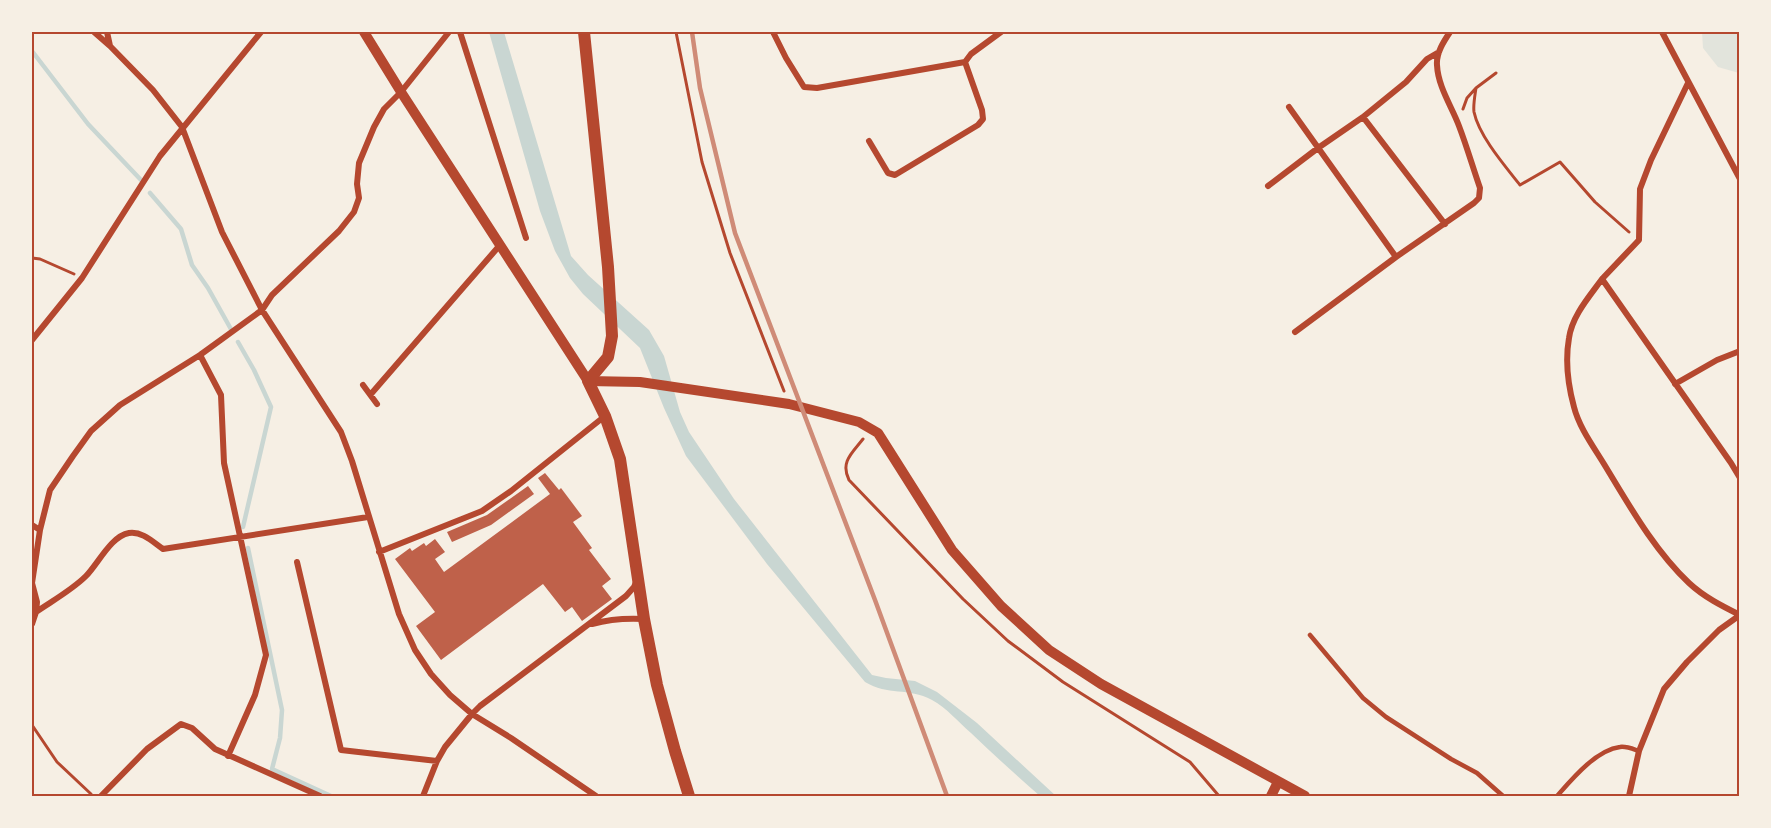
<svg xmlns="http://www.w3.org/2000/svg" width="1771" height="828" font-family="'Varela Round',sans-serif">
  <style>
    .green { fill: #e2e4dc }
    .water { fill: #c9d6d2 }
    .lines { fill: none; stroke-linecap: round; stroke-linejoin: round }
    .stream { stroke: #c9d6d2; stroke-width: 4.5 }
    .building { fill: #bf614a }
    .path { stroke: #b5482f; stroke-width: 3 }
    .service { stroke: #b5482f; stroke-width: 4.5 }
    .minor { stroke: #b5482f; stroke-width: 6 }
    .tertiary { stroke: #b5482f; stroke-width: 10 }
    .secondary { stroke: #b5482f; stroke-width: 12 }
    .rail { stroke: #cf8b77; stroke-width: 4.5 }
    .neatline { fill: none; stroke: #b5482f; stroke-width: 2 }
  </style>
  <rect width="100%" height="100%" fill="#f6efe4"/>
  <!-- green -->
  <path class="green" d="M1702,32H1739V73L1718,67L1703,48Z"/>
  <!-- water -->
  <path class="water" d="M489,32H504L571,256L588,275L649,330L664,356L680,412L689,432L734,499L872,675L886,678L915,681L937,692L977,723L1056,796H1040C1017,776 994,755 971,733C958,722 947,708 932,700C908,687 888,696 865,682L767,564L686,456L664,408L640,348L583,294L570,278L555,251L540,211Z"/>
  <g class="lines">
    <!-- stream -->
    <path class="stream" d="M32,51L88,124L141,180
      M150,193L181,229L192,265L208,288L232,331
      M238,342L254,370L271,407L243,527
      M248,548L282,710L280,738L272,769L331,796"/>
  </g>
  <!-- building -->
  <path class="building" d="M545,473L559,490L561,488L582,516L573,522L592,548L589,550L611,579L602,586L612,599L582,621L572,607L565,612L543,584L441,660L416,626L435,612L395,559L410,548L412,551L424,543L426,546L435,539L445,552L435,559L444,572L550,494L538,478Z
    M528,486L534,494L491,525L452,542L447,532L487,515Z"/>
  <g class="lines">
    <!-- path -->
    <path class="path" d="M676,32L702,162L730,253L784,391
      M1476,88L1496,73
      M1463,109L1467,98L1476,88C1475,95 1473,105 1474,112C1479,136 1505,166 1520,185L1560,162L1595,202L1629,232
      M32,258L40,259L74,274
      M863,439C852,453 840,462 849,480L963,599L1008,641L1063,682L1190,762L1219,796
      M32,725L57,762L91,794"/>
    <!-- service -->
    <path class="service" d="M1310,635L1363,698L1386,717L1451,759L1477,773L1503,796
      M1557,796C1572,779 1596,750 1620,747C1626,746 1633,749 1639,751"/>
    <!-- minor -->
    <path class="minor" d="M94,32L110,46
      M107,32L110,46L153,90L182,127L222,232L262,310L341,432L352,461L399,614L415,650L431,674L450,695L472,714L511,738L596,796
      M460,32L526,238
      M773,32L786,58L804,87L817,88L965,62
      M1662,32L1740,179
      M1688,83L1651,160L1640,189L1639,240L1602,279L1731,463L1740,478
      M1289,107L1396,257
      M1363,117L1406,82L1427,59L1439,52
      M869,141L888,173L895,175L978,125L983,119L982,110L965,62L971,54L1001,32
      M1268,186L1318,148L1363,117L1445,224
      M1602,279C1589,297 1572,316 1569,338C1565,361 1568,385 1574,407C1579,427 1593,446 1604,464C1629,505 1654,550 1689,583C1704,597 1722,606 1740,615L1719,630L1687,662L1664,689L1639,751L1629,796
      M1295,332L1396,257L1474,203L1479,198L1480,188C1473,168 1467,147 1459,126C1452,107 1438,87 1437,65C1436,53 1444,41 1450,32
      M32,340L82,278L160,156L261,32
      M200,355L221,395L224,463L266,655L255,695L228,756
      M1675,384L1717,360L1740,351
      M363,385L377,404
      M371,394L500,245
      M32,525L40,530
      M379,552L482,511L511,491L605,416
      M297,562L341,750L437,761
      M36,612C52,601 72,590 86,576C98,564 111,536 129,533C142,531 153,542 163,549L368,517
      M32,624L36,612L37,602L32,583L40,530L50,490L73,456L91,431L120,405L200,355L262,310L272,295L339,231L354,212L359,198L357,184L359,163L374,127L384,109L401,92L449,32
      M592,624C610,619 626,618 644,619
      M101,796L147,749L181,724L192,728L215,749L320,796
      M423,796L437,761L445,747L472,714L480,706L626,596L634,587L636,582"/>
    <!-- tertiary -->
    <path class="tertiary" d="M364,32L401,92L588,381L640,382L789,404L859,422L878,433L952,550L1001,606L1049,650L1101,684L1305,796
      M1271,796L1278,782"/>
    <!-- secondary -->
    <path class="secondary" d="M584,32L608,267L612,336L608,357L588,381L605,416L620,459L644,619L657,685L675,751L689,796"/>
    <!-- rail -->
    <path class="rail" d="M692,32L700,88L735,233L875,600L947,796"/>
  </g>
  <!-- border -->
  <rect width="1771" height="828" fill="none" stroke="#f6efe4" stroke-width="66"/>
  <rect x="33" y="33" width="1705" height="762" class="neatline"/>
</svg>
